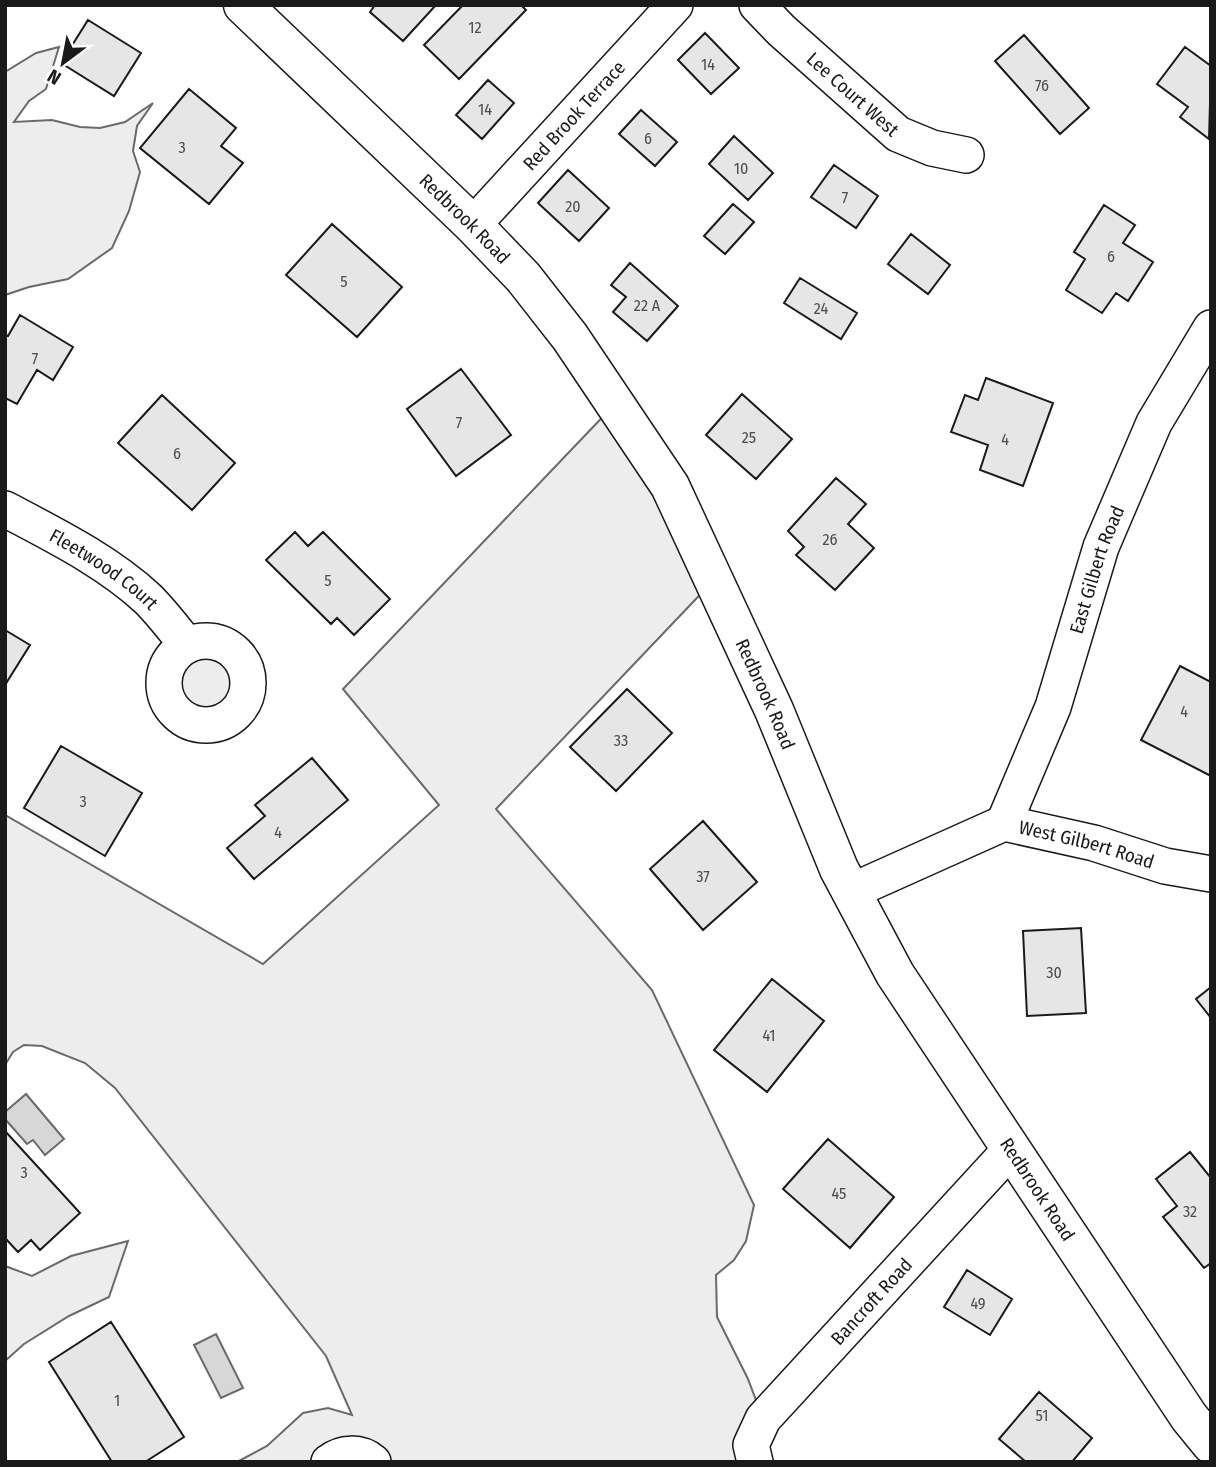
<svg xmlns="http://www.w3.org/2000/svg" width="1216" height="1467" font-family="'Fira Sans Condensed',sans-serif">
  <style>
    .built { fill: #ededed; stroke: #6a6a6a; stroke-width: 2 }
    .water { fill: #d7d7d7; stroke: #6a6a6a; stroke-width: 2 }
    .building { fill: #e6e6e6; stroke: #1a1a1a; stroke-width: 2 }
    .lines { fill: none; stroke-linecap: round; stroke-linejoin: round }
    .minor-casing { stroke: #1a1a1a; stroke-width: 38 }
    .major-casing { stroke: #1a1a1a; stroke-width: 41 }
    .minor { stroke: #fff; stroke-width: 35 }
    .major { stroke: #fff; stroke-width: 38 }
    .labels { text-anchor: middle; dominant-baseline: central; stroke-width: 5; stroke-linejoin: round; paint-order: stroke }
    .number-label { font-size: 16px; fill: #4d4d4d }
    .street-label { font-size: 19px; fill: #1a1a1a; stroke: #fff }
  </style>
  <rect width="100%" height="100%" fill="#fff"/>
  <!-- built -->
  <path class="built" d="M59,47L46,89L29,101L14,122L52,120L80,127L100,128L125,122L153,103L137,126L133,151L140,172L129,211L112,248L68,279L29,287L5,295V72L36,53Z
    M615,404L714,580L496,809L652,990L754,1205L746,1241L734,1260L716,1275L717,1317L748,1379L763,1419L745,1462H237L267,1446L303,1413L328,1408L352,1415L326,1356L115,1088L85,1063L42,1046L24,1045L13,1052L5,1065V815L263,964L439,805L343,689Z
    M170 685a35 35 0 1 1 70 0a35 35 0 1 1-70 0Z
    M128,1241L109,1297L69,1316L24,1344L5,1361V1266L32,1276L71,1256Z"/>
  <!-- water -->
  <path class="water" d="M26,1094L64,1139L45,1155L33,1140L27,1144L5,1119V1112Z
    M216,1334L243,1388L221,1398L194,1345Z"/>
  <!-- building -->
  <path class="building" d="M375,5H436L403,41L370,12Z
    M463,5H521L526,10L459,79L424,45Z
    M88,20L141,53L114,96L61,63Z
    M705,33L739,68L711,94L678,60Z
    M1024,35L1089,108L1060,134L995,61Z
    M1185,47L1211,66L1209,139L1180,117L1188,107L1157,84Z
    M488,80L514,103L482,139L456,115Z
    M189,89L236,128L221,146L243,163L209,204L140,148Z
    M641,110L677,142L655,166L619,134Z
    M734,136L773,173L748,200L709,164Z
    M834,165L878,196L856,228L811,197Z
    M568,170L609,208L579,241L538,203Z
    M733,204L754,222L725,254L704,236Z
    M1104,205L1135,225L1123,243L1153,262L1128,301L1116,293L1102,313L1066,290L1085,259L1074,252Z
    M332,224L402,287L357,337L286,275Z
    M911,234L950,265L928,294L888,264Z
    M630,263L678,306L647,341L613,312L626,297L611,285Z
    M800,278L857,313L841,339L784,303Z
    M20,315L73,347L53,380L37,370L17,404L5,398V335L8,336Z
    M461,369L511,435L456,476L407,409Z
    M986,378L1053,403L1023,486L980,470L988,445L951,432L965,395L978,400Z
    M742,394L792,439L756,479L706,435Z
    M162,395L235,463L192,510L118,443Z
    M836,478L866,504L848,524L874,548L835,590L796,555L804,547L788,531Z
    M295,532L308,546L323,532L390,599L354,635L337,618L331,624L266,560Z
    M5,630L30,645L5,685Z
    M1180,666L1211,682V776L1141,740Z
    M627,689L672,733L616,791L570,747Z
    M61,746L142,793L105,856L24,808Z
    M312,758L348,800L254,879L227,848L265,816L255,805Z
    M703,821L757,882L703,930L650,869Z
    M1081,928L1086,1013L1027,1016L1023,931Z
    M772,979L824,1021L767,1092L714,1050Z
    M1211,987V1018L1196,999Z
    M5,1131L80,1213L40,1250L31,1240L18,1252L5,1238Z
    M828,1139L894,1197L850,1248L783,1189Z
    M1190,1152L1211,1178V1263L1204,1268L1163,1217L1177,1206L1156,1179Z
    M967,1270L1012,1299L990,1335L944,1307Z
    M111,1322L184,1437L145,1462H112L49,1362Z
    M1039,1392L1092,1438L1072,1462H1026L999,1439Z"/>
  <g class="lines">
    <!-- minor casing -->
    <g class="minor-casing">
      <g id="minor">
        <path id="s1" d="M757,5L781,30L898,134L932,148L966,155"/>
        <path id="s2" d="M473,225L675,5"/>
        <path id="s3" d="M5,509C54,535 107,561 148,599C162,613 174,629 187,645"/>
        <circle cx="206" cy="683" r="42"/>
        <path id="s4" d="M1004,823L1053,707L1101,547L1154,423L1211,328"/>
        <path id="s5" d="M850,892L1004,823L1094,843L1165,866L1211,874"/>
        <path d="M329,1462C342,1452 360,1451 373,1462"/>
        <path id="s6" d="M755,1462L751,1445L763,1419L1011,1149"/>
      </g>
    </g>
    <!-- major casing -->
    <g class="major-casing">
      <g id="major">
        <path id="s7" d="M243,5L473,225L523,277L570,337L615,404L670,486L774,710L839,869L895,974L1189,1417L1211,1444"/>
      </g>
    </g>
    <!-- minor -->
    <use href="#minor" class="minor"/>
    <!-- major -->
    <use href="#major" class="major"/>
  </g>
  <g class="labels">
    <!-- number labels -->
    <g class="number-label">
      <text x="475" y="27">12</text>
      <text x="708" y="64">14</text>
      <text x="1042" y="85">76</text>
      <text x="485" y="109">14</text>
      <text x="648" y="138">6</text>
      <text x="182" y="147">3</text>
      <text x="741" y="168">10</text>
      <text x="845" y="197">7</text>
      <text x="573" y="206">20</text>
      <text x="1111" y="256">6</text>
      <text x="344" y="281">5</text>
      <text x="647" y="305">22 A</text>
      <text x="821" y="308">24</text>
      <text x="35" y="358">7</text>
      <text x="459" y="422">7</text>
      <text x="749" y="437">25</text>
      <text x="1005" y="439">4</text>
      <text x="177" y="453">6</text>
      <text x="830" y="539">26</text>
      <text x="328" y="580">5</text>
      <text x="1184" y="711">4</text>
      <text x="621" y="740">33</text>
      <text x="83" y="801">3</text>
      <text x="278" y="832">4</text>
      <text x="703" y="876">37</text>
      <text x="1054" y="972">30</text>
      <text x="769" y="1035">41</text>
      <text x="24" y="1172">3</text>
      <text x="839" y="1193">45</text>
      <text x="1190" y="1211">32</text>
      <text x="978" y="1303">49</text>
      <text x="117" y="1400">1</text>
      <text x="1042" y="1415">51</text>
    </g>
    <!-- street labels -->
    <g class="street-label">
      <text stroke="none"><textPath href="#s1" startOffset="131">Lee Court West</textPath></text>
      <text stroke="none"><textPath href="#s2" startOffset="149">Red Brook Terrace</textPath></text>
      <text stroke="none"><textPath href="#s7" startOffset="308">Redbrook Road</textPath></text>
      <text stroke="none"><textPath href="#s3" startOffset="116">Fleetwood Court</textPath></text>
      <text stroke="none"><textPath href="#s4" startOffset="270">East Gilbert Road</textPath></text>
      <text stroke="none"><textPath href="#s7" startOffset="875">Redbrook Road</textPath></text>
      <text stroke="none"><textPath href="#s5" startOffset="254">West Gilbert Road</textPath></text>
      <text stroke="none"><textPath href="#s7" startOffset="1442">Redbrook Road</textPath></text>
      <text stroke="none"><textPath href="#s6" startOffset="206">Bancroft Road</textPath></text>
    </g>
  </g>
  <!-- border -->
  <rect width="1216" height="1467" fill="none" stroke="#1a1a1a" stroke-width="14"/>
  <!-- north arrow -->
  <g transform="translate(63 63) rotate(212)" stroke="#ffffff" stroke-width="5" paint-order="stroke">
  <path d="M0-5L12 26L0 18L-12 26Z" fill="#1a1a1a"/>
  <text y="-10" font-size="19" font-weight="bold" text-anchor="middle" fill="#1a1a1a">N</text>
  </g>
</svg>
